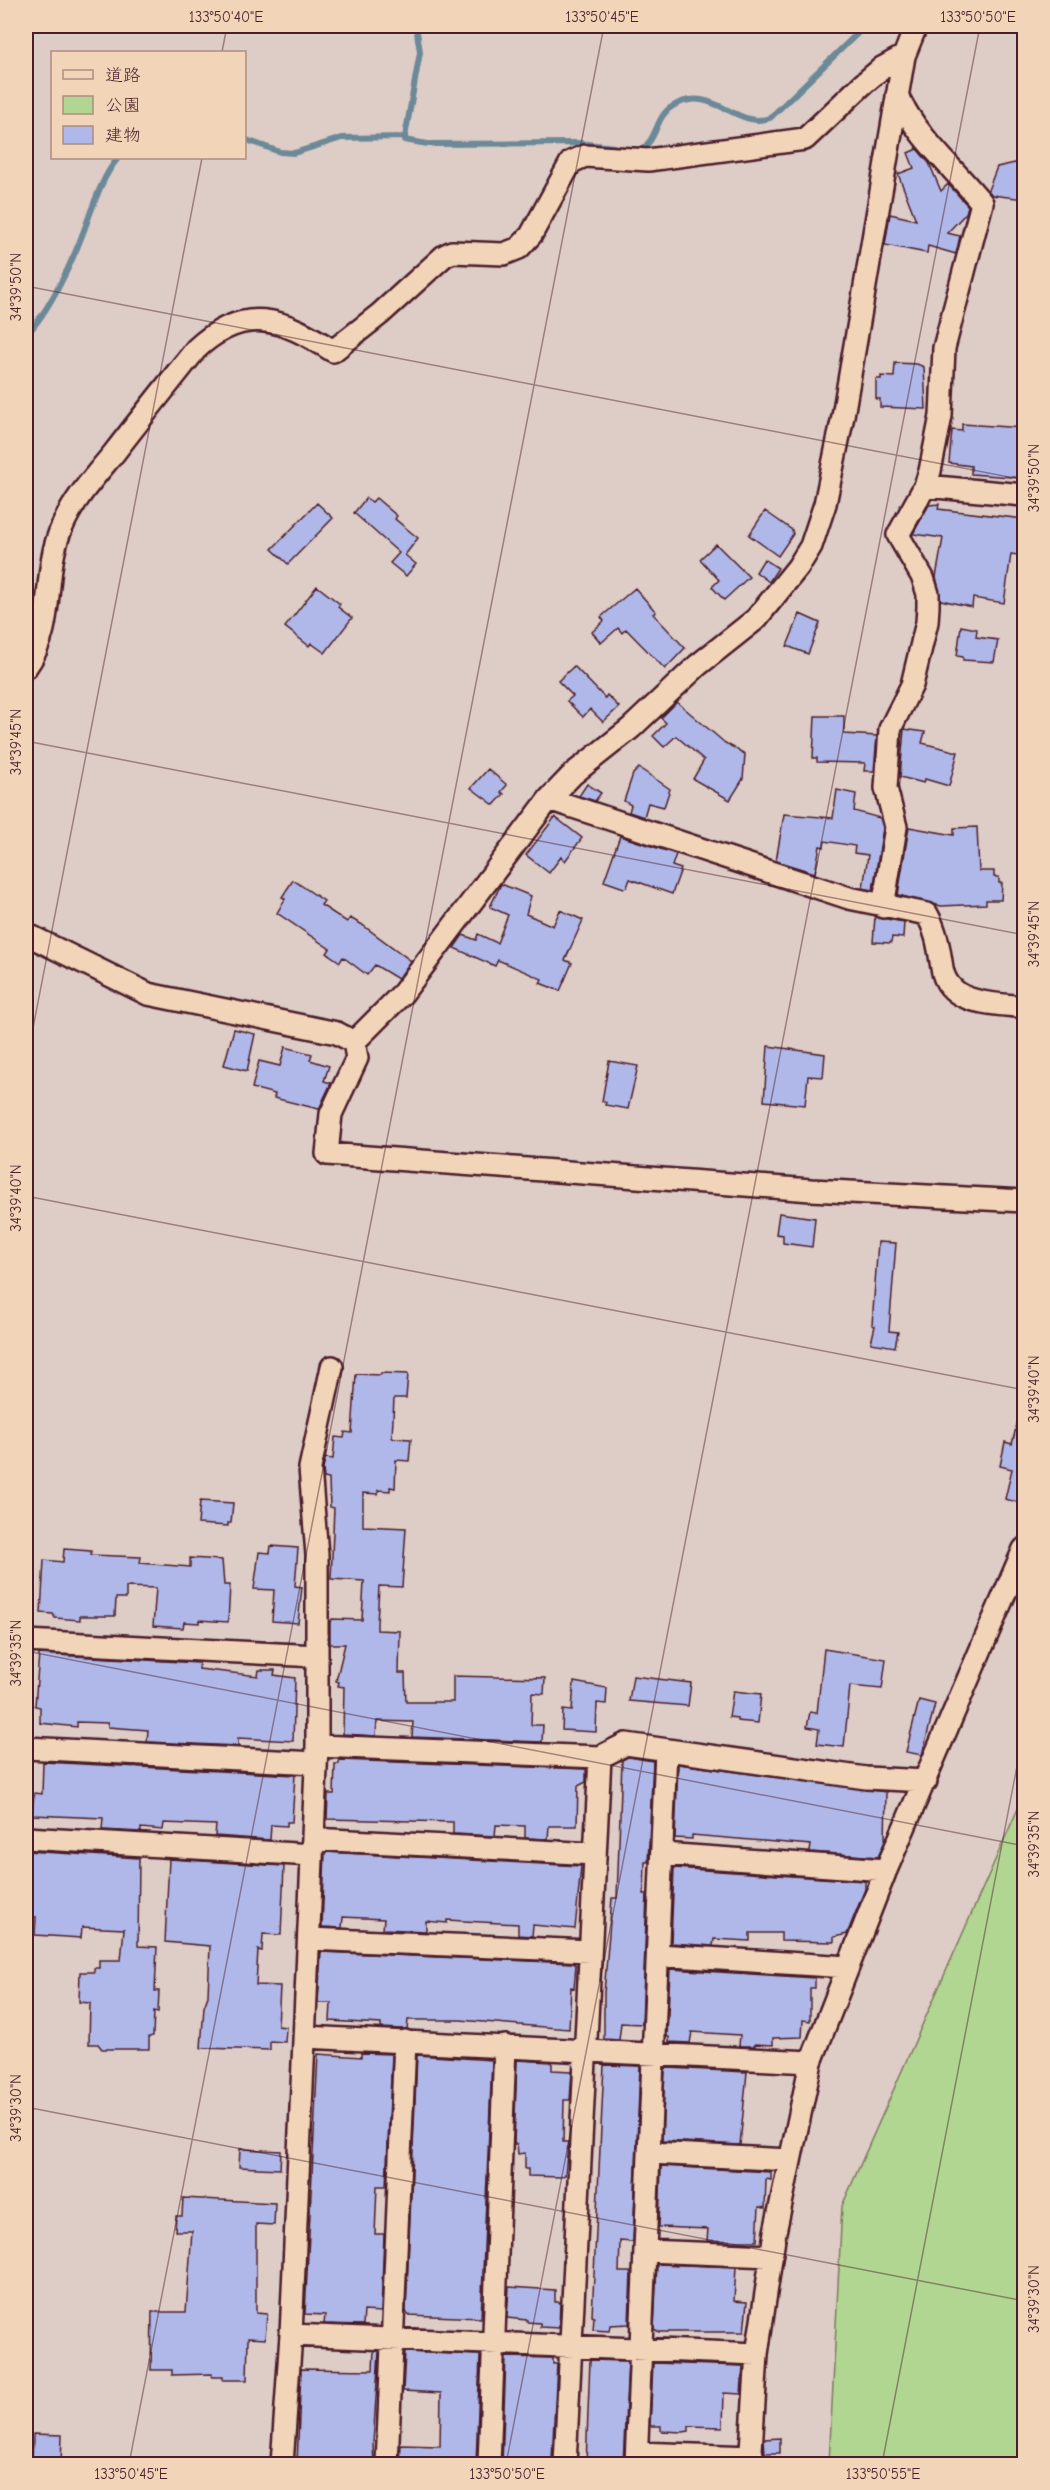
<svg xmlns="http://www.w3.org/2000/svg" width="1050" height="2490" font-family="'Comic Neue','Klee One',sans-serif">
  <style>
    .green { fill: #b0d691; stroke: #7d7a5e; stroke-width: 1.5 }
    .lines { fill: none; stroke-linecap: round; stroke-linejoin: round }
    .stream { stroke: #6c8998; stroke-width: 6 }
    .building { fill: #afb8e9; stroke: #4a1f2b; stroke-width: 1.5 }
    .minor-casing { stroke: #4a1f2b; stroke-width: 26 }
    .minor { stroke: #f2d4b8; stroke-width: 21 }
    .ticks { fill: none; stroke: #4a1f2b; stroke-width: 1.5; stroke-opacity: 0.45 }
    .neatline { fill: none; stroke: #4a1f2b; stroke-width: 2 }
    .ticks-label { font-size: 15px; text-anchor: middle; fill: #4a1f2b }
  </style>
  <rect width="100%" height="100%" fill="#deccc7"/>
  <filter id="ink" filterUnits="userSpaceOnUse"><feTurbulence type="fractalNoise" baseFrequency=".0167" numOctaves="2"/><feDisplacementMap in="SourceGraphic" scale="12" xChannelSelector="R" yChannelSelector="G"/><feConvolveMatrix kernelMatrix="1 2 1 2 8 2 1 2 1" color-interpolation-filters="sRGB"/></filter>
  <g filter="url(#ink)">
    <!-- green -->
    <path class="green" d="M1024,1795V2464H829L842,2206Z"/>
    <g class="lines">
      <!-- stream -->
      <path class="stream" d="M405,137L404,140L428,144L579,143L614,147
        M244,139L280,152L294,153L342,138L405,137L420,52L416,26
        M636,149L641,150C658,139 655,116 673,106C713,83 736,130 770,118L865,26
        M26,335C47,314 70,267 81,238C92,211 99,181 118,158"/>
    </g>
    <!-- building -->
    <path class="building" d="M917,149L929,163L941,191L948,184L968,206L966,213L947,233L960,236L956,254L928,246L927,253L885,245L890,214L916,220L898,174L914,168L908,153Z
      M1015,163L1024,164V199L992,195L988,190L997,167Z
      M895,363L917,364L924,367L926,409L880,407V399H876V379H881V376L894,377Z
      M962,424L1024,428V478L971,474V466L949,463L952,430L962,431Z
      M366,498L372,502L376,498L397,516L395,519L418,538L405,555L416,564L406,576L390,563L399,553L354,513Z
      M317,503L333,518L288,564L272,549Z
      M939,504L938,509L1024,519V545H1019L1018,555L1011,554L1004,603L973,598L972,607L941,600L936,577L943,538L913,534L929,505Z
      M765,511L792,530L793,534L778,556L749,535Z
      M716,544L749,577L724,600L712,587L719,580L700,559Z
      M764,559L778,568L769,582L756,572Z
      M317,586L340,604L338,607L352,618L325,653L311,643L309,646L285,627Z
      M635,588L656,612L653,614L685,648L665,669L626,629L622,633L618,628L601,643L592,632L604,621L601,617Z
      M800,614L820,623L808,654L787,646Z
      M961,626L977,629L976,637L998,640L994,662L963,660V657L957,656Z
      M574,666L605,698L607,695L619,707L603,722L590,709L583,717L567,701L573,696L558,681Z
      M677,702L725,743L745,754L743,779L730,800L693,779L704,760L676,736L664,747L653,736L666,723L661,718Z
      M815,716H844V734L877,736L874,771H864L865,763L817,762V758H813Z
      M904,729L925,732L922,743L958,752L949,786L925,779L924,783L900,777Z
      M639,768L670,789L664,807L648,803L644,817L629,812L631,805L624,801L633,774Z
      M488,769L507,785L501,792L504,794L494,805L471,788Z
      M587,784L601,793L595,801L579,796Z
      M837,790L856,794L854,811L880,818L883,828L873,890L863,888L868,855L854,853L855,846L825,841L824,847L820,846L815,873L776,861L784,814L833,818Z
      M555,817L582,838L565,861L561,857L549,873L526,855Z
      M909,827L954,835V828L977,827L979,871H994V877H999V883H1002L1001,900H986V904L941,906L898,895Z
      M620,836L676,854L672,866L681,869L672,894L630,879L627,887L624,888L604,881Z
      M293,880L324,901L321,905L347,922L350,918L361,924L411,961L398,979L375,965L367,975L343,957L340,962L327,953L330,949L277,913L285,899L282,897Z
      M501,884L531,896L526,914L553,926L560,910L583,920L565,960L572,963L560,991L540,983L542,979L498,960L495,966L454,948L463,935L476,940L478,934L497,943L508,915L490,907Z
      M875,917L904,922L903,938L892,937L891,943L873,942Z
      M234,1029L255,1034L247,1071L224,1065Z
      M768,1046L825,1054L823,1077L808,1076L805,1105L764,1101Z
      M285,1047L312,1054L310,1060L329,1066L324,1081L331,1083L319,1109L274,1098L275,1094L252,1088L259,1061L280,1066Z
      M609,1061L638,1066L628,1109L605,1105L606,1102L602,1101Z
      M779,1213L815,1218L812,1247L783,1243V1235L776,1234Z
      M878,1242L896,1243L889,1331L898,1332L895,1347L871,1343L875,1326L872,1325Z
      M381,1373L408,1374L406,1398H394L392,1438L411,1439L409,1461L396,1460L395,1488L390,1487V1491L378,1490V1494L363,1493V1526L406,1528L402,1587L379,1586L377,1624V1630L400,1631L399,1673H405L406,1702H453V1676L545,1678L544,1694L532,1693L531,1725H543L542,1742L412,1737L413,1722L377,1721L376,1736L343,1734L344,1687L338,1686L339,1682L336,1681L345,1644H330V1622L332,1619L362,1620L364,1581L331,1579L334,1508L330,1507L329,1479L324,1478L323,1469L325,1458L333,1459L335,1437L344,1438L345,1432L352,1433L356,1374L380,1375Z
      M1019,1416L1024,1417V1504L1005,1499L1012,1469L1000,1466L1005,1442L1012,1444Z
      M200,1501L233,1503L231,1523H228V1526L198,1524Z
      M271,1546L298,1548L295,1586L302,1587L298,1623L272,1621L274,1590L254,1589L259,1552L270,1553Z
      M64,1549L91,1551V1555L141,1557L140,1563L190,1567V1558L222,1560L224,1585H230L228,1622L199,1620V1623L184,1622L183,1628L153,1626L156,1588L126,1587V1598H116L115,1616H80V1620L55,1618L53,1614L41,1613L44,1560L63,1562Z
      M824,1649L886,1659L882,1689L850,1686L844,1747L817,1744L819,1729L807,1727L810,1712L817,1713Z
      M39,1654L199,1663V1669L258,1676L259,1670H275L274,1675L295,1678L293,1741L238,1738V1746L147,1742L148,1730L108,1727V1723L77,1722V1727L40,1723V1707L35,1706Z
      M633,1676L691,1683L688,1706L629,1701Z
      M574,1682L607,1688L606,1704L597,1703L596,1732L562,1730L563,1710L572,1711Z
      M733,1691L761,1694L758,1723L737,1721V1718L729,1717Z
      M919,1700L935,1704L922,1755L906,1752Z
      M628,1757L653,1761L648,1862H645L644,1894H647L642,2024L621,2023L619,2040L604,2039V1993L612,1898H617L622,1760Z
      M339,1760L586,1769V1782L578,1786L577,1826H549L548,1839L525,1838V1826L496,1825L495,1836L453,1834V1822L327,1819L328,1794H334L335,1764H339Z
      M43,1762L295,1775L292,1822H287V1826L271,1825L270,1840L215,1836L216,1825L164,1823L163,1830L141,1828V1832L102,1830L103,1818L32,1815L34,1793L42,1794Z
      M678,1764L886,1792L885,1841L878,1857L810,1852L811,1845L692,1835V1839L675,1838Z
      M26,1851L139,1858L138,1946L157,1947L155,1991H159L158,2012L154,2011L153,2036L149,2037V2049H102L98,2044H89L90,2003L79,2002L80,1972H94V1968H99V1960H121L124,1929L82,1927L81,1938L35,1935L36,1917L26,1916Z
      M325,1852L581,1866L575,1929L533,1925L532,1936L518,1935V1924L447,1920V1923L426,1921V1931L383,1929L384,1919L343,1917L342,1928L322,1927Z
      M169,1859L284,1866L281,1935L263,1934L262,1951L258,1950L256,1985L280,1986L278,2026L286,2027L285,2042L270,2041V2050L201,2048L204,2007L208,1996L210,1946L165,1942Z
      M674,1868L865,1881V1889L847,1934L834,1937V1942L781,1941V1933H750V1941L714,1939L713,1946L671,1943Z
      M321,1952L573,1963L576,1965L574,1988L571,1987L569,2029L460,2020H408L407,2029H402L381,2028V2024L330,2021L331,2003H318Z
      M670,1969L815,1978V1988H810V2021L803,2020L802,2037L773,2038V2045L755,2044V2046H739L740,2035L692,2032L690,2043L669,2042V2037H667Z
      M361,2053L392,2054L386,2186H377L375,2234H384L381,2312L364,2311L363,2325L324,2324L325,2315L305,2314L318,2054L361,2057Z
      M417,2055L492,2060L481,2318L408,2315L406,2311Z
      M517,2060L552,2062V2070L572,2071L570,2100H564L563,2142H568L565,2175L561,2177L528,2176V2169H525V2153L518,2154L517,2144H514Z
      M604,2065L640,2066L633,2242L620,2241L619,2272H631L629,2324L610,2325L609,2331L593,2330L594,2317L592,2316Z
      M668,2068L747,2072L740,2145L662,2141L665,2069Z
      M240,2149L281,2151L280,2169L239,2167Z
      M661,2166L771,2172V2180L766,2179L765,2208L759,2207L757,2241H707L708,2229L659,2227Z
      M183,2198L275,2203L274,2225L256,2224V2313L267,2314L265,2339L248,2338L247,2380H223V2377H212V2374L172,2375V2370H151L152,2312H186L192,2231H175L176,2216H182Z
      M657,2264L736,2267L734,2301L747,2302L744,2332H659L654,2329Z
      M509,2287L555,2290V2302H560L559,2328L540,2327V2323L527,2322V2320L507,2318Z
      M374,2351H379L373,2444L374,2464H297L301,2369L373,2370Z
      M405,2352L480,2355L476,2464H400L401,2445L440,2446L441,2393L403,2391Z
      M506,2357L553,2358V2364H557L552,2459H544V2464H502Z
      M590,2360L628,2361L623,2464H586Z
      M653,2363L743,2366L741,2394L724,2393L723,2427L689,2426V2431L683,2432L661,2431V2426H650Z
      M33,2434L62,2435L61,2464H32Z
      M780,2438V2453H765L764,2439Z"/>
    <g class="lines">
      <!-- minor casing -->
      <g class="minor-casing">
        <path id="minor" d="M925,486L1024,495
          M26,667C57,625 41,573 62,527C74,499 95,476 114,453C141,418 169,383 196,349C244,304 283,318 333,351L380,314L444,256L452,252L504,254L519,248L531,235L571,162L585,156L648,160L805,139L863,84L882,68L904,56
          M549,799L849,898L927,914C937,932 939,949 942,968C948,1006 995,1003 1024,1007
          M883,907L896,827L886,788L890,729L912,685L927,622L928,607V594L923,578L898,535L925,486L930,471L941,416L944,348L982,203C951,165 919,140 897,95
          M26,934L148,994L337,1033L354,1042
          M354,1042L403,993L549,799L573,774L631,728L698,665L756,619L798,567L811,546L825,504L843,416L904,56L916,26
          M354,1042L357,1058L331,1114L327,1154L811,1190L1024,1201
          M26,1641L317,1656
          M317,1746V1555L310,1468L332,1367
          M26,1748L316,1763
          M26,1838L312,1855
          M313,1839L595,1854
          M662,1854L886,1870
          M309,1939L590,1951
          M658,1955L848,1967
          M305,2037L811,2062
          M650,2153L790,2160
          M646,2251L771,2256
          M291,2335L757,2354
          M637,2453L752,2457
          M282,2464L291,2335L317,1746L600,1757L626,1744L866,1778L926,1781
          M387,2464L405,2041
          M489,2464L505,2046
          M565,2464L600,1757
          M636,2464L666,1750
          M754,2464L751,2450L757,2354L775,2232L811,2062L886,1870L1024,1549"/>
      </g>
      <!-- minor -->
      <use href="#minor" class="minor"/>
    </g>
  </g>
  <!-- ticks -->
  <path class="ticks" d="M222,52L227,26M26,286L1024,480M26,741L1024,935M26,1064L202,158M26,1196L1024,1390M26,1651L1024,1846M26,2107L1024,2301M129,2464L604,26M506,2464L980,26M882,2464L1024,1730"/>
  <!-- margin -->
  <rect width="1050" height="2490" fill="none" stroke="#f2d4b8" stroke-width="66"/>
  <!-- legend -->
  <rect x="51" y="51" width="195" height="108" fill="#f2d4b8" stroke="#af8c80" stroke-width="1.5"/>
  <rect x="63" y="70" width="30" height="9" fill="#f2d4b8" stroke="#af8c80" stroke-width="1.5"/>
  <text x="105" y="81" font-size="18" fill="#4a1f2b">道路</text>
  <rect x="63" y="96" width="30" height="18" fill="#b0d691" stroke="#af8c80" stroke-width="1.5"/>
  <text x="105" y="111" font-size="18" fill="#4a1f2b">公園</text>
  <rect x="63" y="126" width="30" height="18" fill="#afb8e9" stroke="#af8c80" stroke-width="1.5"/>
  <text x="105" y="141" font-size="18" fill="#4a1f2b">建物</text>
  <rect x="33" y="33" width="984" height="2424" class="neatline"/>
  <g class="ticks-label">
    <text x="226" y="22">133°50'40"E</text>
    <text x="602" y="22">133°50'45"E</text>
    <text x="978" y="22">133°50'50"E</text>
    <text transform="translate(16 287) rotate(-90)" y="5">34°39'50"N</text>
    <text transform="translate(1034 478) rotate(-90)" y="5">34°39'50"N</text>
    <text transform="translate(16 742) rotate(-90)" y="5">34°39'45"N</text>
    <text transform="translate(1034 934) rotate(-90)" y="5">34°39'45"N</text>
    <text transform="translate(16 1198) rotate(-90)" y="5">34°39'40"N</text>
    <text transform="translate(1034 1389) rotate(-90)" y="5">34°39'40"N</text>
    <text transform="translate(16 1653) rotate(-90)" y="5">34°39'35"N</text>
    <text transform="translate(1034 1844) rotate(-90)" y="5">34°39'35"N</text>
    <text transform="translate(16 2108) rotate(-90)" y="5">34°39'30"N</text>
    <text transform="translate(1034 2299) rotate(-90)" y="5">34°39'30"N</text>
    <text x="131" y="2479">133°50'45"E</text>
    <text x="507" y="2479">133°50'50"E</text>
    <text x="883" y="2479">133°50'55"E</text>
  </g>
</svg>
